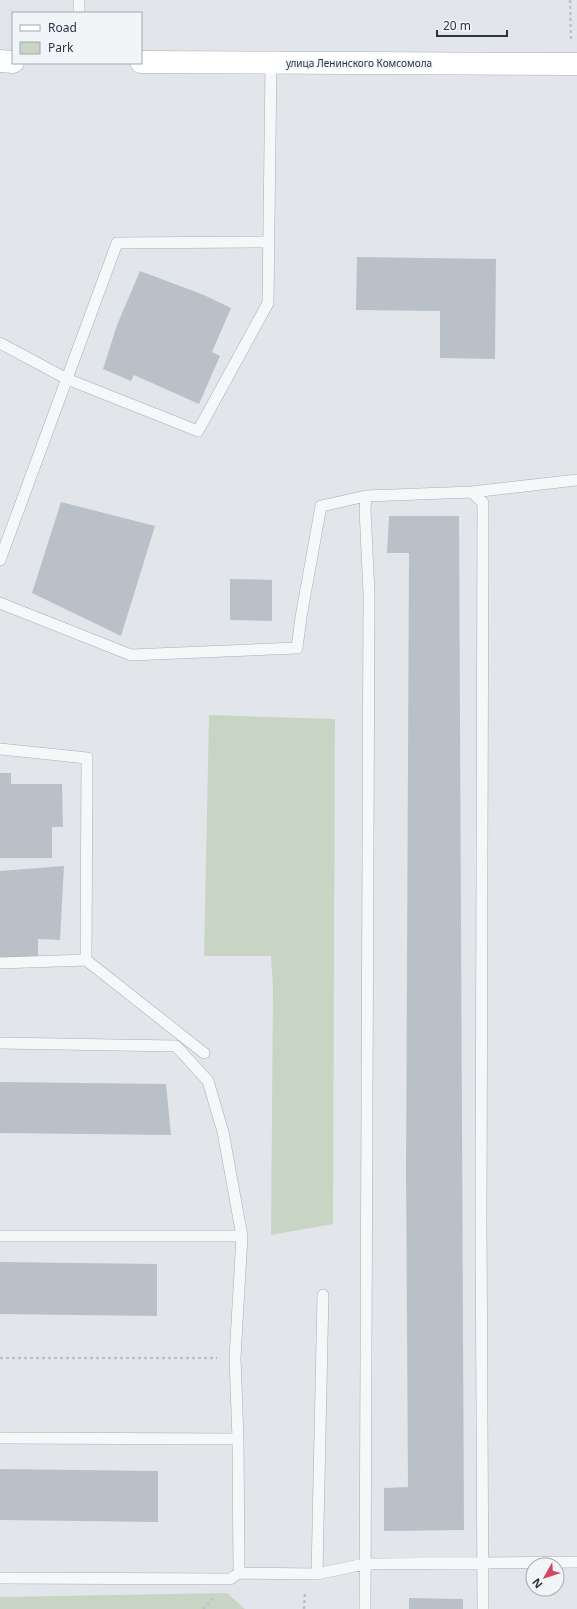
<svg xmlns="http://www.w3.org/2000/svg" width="577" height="1609" font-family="'Noto Sans',sans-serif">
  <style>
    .green { fill: #c9d5c4 }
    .building { fill: #bac0c8 }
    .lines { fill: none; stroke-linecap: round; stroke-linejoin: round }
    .lane-casing { stroke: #a7adb5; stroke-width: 12 }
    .secondary-casing { stroke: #a7adb5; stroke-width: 23 }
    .path { stroke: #bcc1c6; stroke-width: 2.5; stroke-dasharray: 3 3; stroke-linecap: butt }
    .lane { stroke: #f5f7f9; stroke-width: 11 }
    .secondary { stroke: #fff; stroke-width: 22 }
    .labels { text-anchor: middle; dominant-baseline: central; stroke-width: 3; stroke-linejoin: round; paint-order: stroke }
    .street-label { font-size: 10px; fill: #2a3543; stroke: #f2f5f8 }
  </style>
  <rect width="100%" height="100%" fill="#e2e6eb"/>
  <!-- green -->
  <path class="green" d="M209,715L335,719L333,1224L271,1235L273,988L271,956H204Z
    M227,1593L245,1609H0V1597Z"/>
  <!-- building -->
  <path class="building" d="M357,257L496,259L495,359L440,358V311L356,310Z
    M140,271L204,295L231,308L212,352L220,356L199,404L134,375L131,381L103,369L117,325Z
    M61,502L155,526L121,636L32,593Z
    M389,516H459L464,1530L384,1531V1488L408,1487L406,1170L409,553H387Z
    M230,579L272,580V621L230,620Z
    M0,773H11V784H62L63,827H52V858H0Z
    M64,866L60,940L38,939V957H0V871Z
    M0,1082L166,1084L171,1135L0,1133Z
    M0,1262L157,1264V1316L0,1314Z
    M0,1469L158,1471V1522L0,1520Z
    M409,1598L463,1599V1609H409Z"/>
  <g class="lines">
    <!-- lane casing -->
    <g class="lane-casing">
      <path id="lane" d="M79,0V13
        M0,343L67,379L198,431L268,303L271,63
        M472,492L577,480
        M0,560L117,243L269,242
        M0,603L131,655L297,648L301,617L321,506L366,496
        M0,749L87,758L86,960
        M0,963L86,960L204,1053
        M0,1043L176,1046L208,1081L223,1132L242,1236L235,1358L238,1439L239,1573L317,1574L364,1564L577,1562
        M0,1236H242
        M0,1438L238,1439
        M317,1574L323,1295
        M0,1578L230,1579L239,1573
        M365,1609L369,594L365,509L366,496L472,492L483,503L481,1221L483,1609"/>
    </g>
    <!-- secondary casing -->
    <g class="secondary-casing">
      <path id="secondary" d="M0,61L13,62
        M141,62L577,64"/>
    </g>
    <!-- path -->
    <path class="path" d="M570,0L571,41
      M0,1358H217
      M203,1609L215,1596
      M304,1609L305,1593"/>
    <!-- lane -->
    <use href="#lane" class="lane"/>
    <!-- secondary -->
    <use href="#secondary" class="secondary"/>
  </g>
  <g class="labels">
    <!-- street labels -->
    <g class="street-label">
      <text x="359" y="63">улица Ленинского Комсомола</text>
    </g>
  </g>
  <!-- legend -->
  <rect x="12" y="12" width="130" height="52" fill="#f2f5f8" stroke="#a2a8b0"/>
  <rect x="20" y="25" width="20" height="6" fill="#ffffff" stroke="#a2a8b0"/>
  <text x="48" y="32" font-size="12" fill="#2a3543">Road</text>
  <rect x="20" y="42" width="20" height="12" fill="#c9d5c4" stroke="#a2a8b0"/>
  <text x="48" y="52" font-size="12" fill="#2a3543">Park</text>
  <!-- north arrow -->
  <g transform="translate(545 1577) rotate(231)"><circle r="19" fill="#f2f5f8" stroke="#a2a8b0"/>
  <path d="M0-3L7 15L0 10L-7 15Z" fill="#cf4865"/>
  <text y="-6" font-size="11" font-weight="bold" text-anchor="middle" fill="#2a3543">N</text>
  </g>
  <!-- scale -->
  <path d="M437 30v6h70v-6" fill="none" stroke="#2a3543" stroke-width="2"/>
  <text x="443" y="30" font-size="12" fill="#2a3543" stroke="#f2f5f8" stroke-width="3" paint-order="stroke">20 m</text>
</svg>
